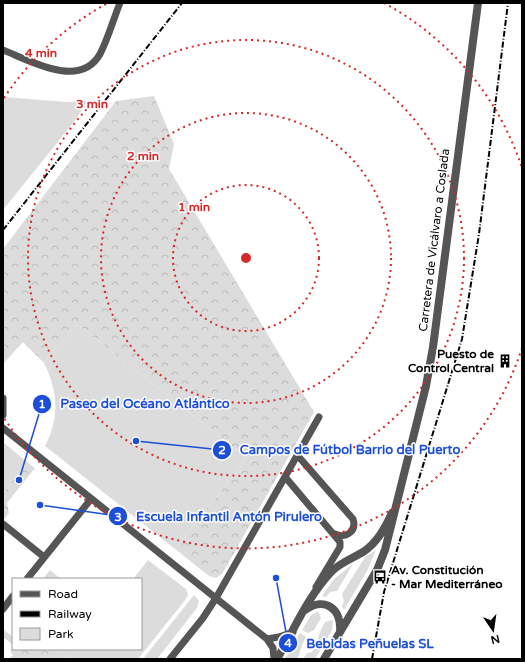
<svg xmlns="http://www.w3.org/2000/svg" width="525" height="662" font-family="'Varela Round',sans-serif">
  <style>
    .green { fill: #dcdcdc }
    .forest { fill: url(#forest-crowns) }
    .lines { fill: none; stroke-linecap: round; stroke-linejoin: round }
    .minor { stroke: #555; stroke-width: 7 }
    .tertiary { stroke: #555; stroke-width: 8 }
    .rail { stroke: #000; stroke-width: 2; stroke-dasharray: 6 2 1 2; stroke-linecap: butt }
    .ring { fill: none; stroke: #d62828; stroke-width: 2; stroke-dasharray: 2 4 }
    .labels { text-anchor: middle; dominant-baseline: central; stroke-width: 3; stroke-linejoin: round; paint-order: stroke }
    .street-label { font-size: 12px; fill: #000; stroke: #fff }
    .poi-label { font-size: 12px; font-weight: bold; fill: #000; stroke: #fff; text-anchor: end }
    .centre { fill: #d62828; stroke: #fff; stroke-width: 2 }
    .ring-label { font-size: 12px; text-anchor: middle; font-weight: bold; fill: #d62828; stroke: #fff; stroke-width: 3; stroke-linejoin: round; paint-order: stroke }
    .leader { fill: none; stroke: #1d4ed8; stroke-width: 1.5 }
    .callout-dot { fill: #1d4ed8; stroke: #fff; stroke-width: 1.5 }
    .mark-label { font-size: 12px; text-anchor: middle; font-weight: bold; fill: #fff }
    .callout-label { font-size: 13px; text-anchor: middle; font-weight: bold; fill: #1d4ed8; stroke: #fff; stroke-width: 3; stroke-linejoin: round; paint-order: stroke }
  </style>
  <defs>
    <pattern id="forest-crowns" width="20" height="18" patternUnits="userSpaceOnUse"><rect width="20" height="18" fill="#dcdcdc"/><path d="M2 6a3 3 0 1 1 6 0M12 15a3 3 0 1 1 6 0" fill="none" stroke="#bbb"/></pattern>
  </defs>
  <rect width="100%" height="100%" fill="#fff"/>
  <!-- green -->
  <path class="green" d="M3,97L67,102L87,101L77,118L3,210Z
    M77,324L247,458L175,549L45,446C60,418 58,391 44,363Z
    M3,442L27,462L3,493Z
    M376,550L367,571L344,610L342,606L344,601L342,594L365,557Z
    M148,560L186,589L188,595L186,599L138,659H69L56,649H141V579H133Z
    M353,564L337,591L330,592L326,597L322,596L334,579Z
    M50,570L61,579H43Z
    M194,595L199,601L197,608L157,659H143Z
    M318,611L321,618L314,630L308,633L302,630L311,615Z
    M333,620L332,630L315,659H303L307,653L312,652C318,641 319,632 325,622Z
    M4,630L13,637V645L3,637Z
    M300,633L306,637C301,645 301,651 297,659H285Z"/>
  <!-- forest -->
  <path class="forest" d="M154,96L174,144L169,169L314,412L222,574L216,578L209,576L175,549L247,458L77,324L44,363L23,342L3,364V249L116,101Z
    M27,462L35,468L7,503L9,513L3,521V493Z
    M13,648V649H56L69,659H9L13,655L10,652Z"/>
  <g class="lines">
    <!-- minor -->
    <path class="minor" d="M3,50C29,60 80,90 100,54C108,39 113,20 120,3
      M3,398V415
      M3,428L267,639L273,648L274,659
      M298,456L353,519C357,531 346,539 335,534
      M286,478L340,542V547L316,587
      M3,524L44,557
      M27,579L91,499
      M3,609L13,596
      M267,639L279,637L293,632
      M170,659L203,618L216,598L319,417"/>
    <!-- tertiary -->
    <path class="tertiary" d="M305,610C325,596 342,609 340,632
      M277,659C294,630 308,596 332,571C340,563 353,558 363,552C377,543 385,528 392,513
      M324,659L377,570L385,550L426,386L433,347L478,3"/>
    <!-- rail -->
    <path class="rail" d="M3,230L182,3
      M372,659L384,592L462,339L479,234L508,3"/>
  </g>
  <!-- distance rings -->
  <g class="ring">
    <circle cx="246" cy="258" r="73"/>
    <circle cx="246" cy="258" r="145"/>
    <circle cx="246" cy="258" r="218"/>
    <path d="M522 348A290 290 0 0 1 4 418M4 98A290 290 0 0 1 108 3M384 3A290 290 0 0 1 522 168"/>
  </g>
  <!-- icons -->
  <defs>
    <g id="building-bare" transform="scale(1.08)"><path d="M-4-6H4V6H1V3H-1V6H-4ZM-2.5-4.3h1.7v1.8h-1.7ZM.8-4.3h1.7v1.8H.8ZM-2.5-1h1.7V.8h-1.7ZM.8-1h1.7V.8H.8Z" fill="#000" stroke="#fff" stroke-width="2.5" paint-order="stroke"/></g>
    <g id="bus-bare" transform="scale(1.08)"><path d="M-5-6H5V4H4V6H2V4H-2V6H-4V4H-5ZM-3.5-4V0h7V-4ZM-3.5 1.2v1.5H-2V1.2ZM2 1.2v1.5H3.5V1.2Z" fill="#000" stroke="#fff" stroke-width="2.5" paint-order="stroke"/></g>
  </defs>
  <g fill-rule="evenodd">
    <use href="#building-bare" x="505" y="361"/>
    <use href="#bus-bare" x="380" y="577"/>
  </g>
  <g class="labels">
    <!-- street labels -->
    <g class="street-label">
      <text transform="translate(434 240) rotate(-83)">Carretera de Vicálvaro a Coslada</text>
    </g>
    <!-- poi labels -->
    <g class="poi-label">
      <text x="494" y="354">Puesto de<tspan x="494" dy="14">Control Central</tspan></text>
      <text x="391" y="570" text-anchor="start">Av. Constitución<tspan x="391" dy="14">- Mar Mediterráneo</tspan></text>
    </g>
  </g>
  <circle cx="246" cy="258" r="6" class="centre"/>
  <g class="ring-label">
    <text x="41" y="57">4 min</text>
    <text x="92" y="108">3 min</text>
    <text x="143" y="160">2 min</text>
    <text x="194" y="211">1 min</text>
  </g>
  <!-- callouts -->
  <path class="leader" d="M19 480L42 404M136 441L222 450M40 505L118 516M276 578L288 643"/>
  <g class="callout-dot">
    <circle cx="19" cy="480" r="4"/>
    <circle cx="136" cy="441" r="4"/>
    <circle cx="40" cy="505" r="4"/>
    <circle cx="276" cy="578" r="4"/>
    <circle cx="42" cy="404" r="10"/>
    <circle cx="222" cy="450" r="10"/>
    <circle cx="118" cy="516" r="10"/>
    <circle cx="288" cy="643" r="10"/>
  </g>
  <g class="mark-label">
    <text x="42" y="408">1</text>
    <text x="222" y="454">2</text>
    <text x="118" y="521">3</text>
    <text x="288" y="647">4</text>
  </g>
  <g class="callout-label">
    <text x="145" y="408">Paseo del Océano Atlántico</text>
    <text x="350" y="454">Campos de Fútbol Barrio del Puerto</text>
    <text x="229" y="521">Escuela Infantil Antón Pirulero</text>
    <text x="370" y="648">Bebidas Peñuelas SL</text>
  </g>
  <!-- border -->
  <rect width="525" height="662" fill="none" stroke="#000000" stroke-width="8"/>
  <!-- legend -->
  <rect x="12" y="578" width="130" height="72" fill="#ffffff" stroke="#999999"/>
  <rect x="20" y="591" width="20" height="6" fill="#555555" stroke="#999999"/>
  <text x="48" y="598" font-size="12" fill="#000000">Road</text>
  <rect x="20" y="611" width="20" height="6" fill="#000000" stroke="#999999"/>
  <text x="48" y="618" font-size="12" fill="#000000">Railway</text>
  <rect x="20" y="628" width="20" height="12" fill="#dcdcdc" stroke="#999999"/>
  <text x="48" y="638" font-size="12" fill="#000000">Park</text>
  <!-- north arrow -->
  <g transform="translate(493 630) rotate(167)" stroke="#ffffff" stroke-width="3" paint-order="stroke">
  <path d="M0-3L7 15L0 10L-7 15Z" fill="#000000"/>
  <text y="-6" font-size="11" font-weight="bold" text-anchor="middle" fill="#000000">N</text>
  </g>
</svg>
